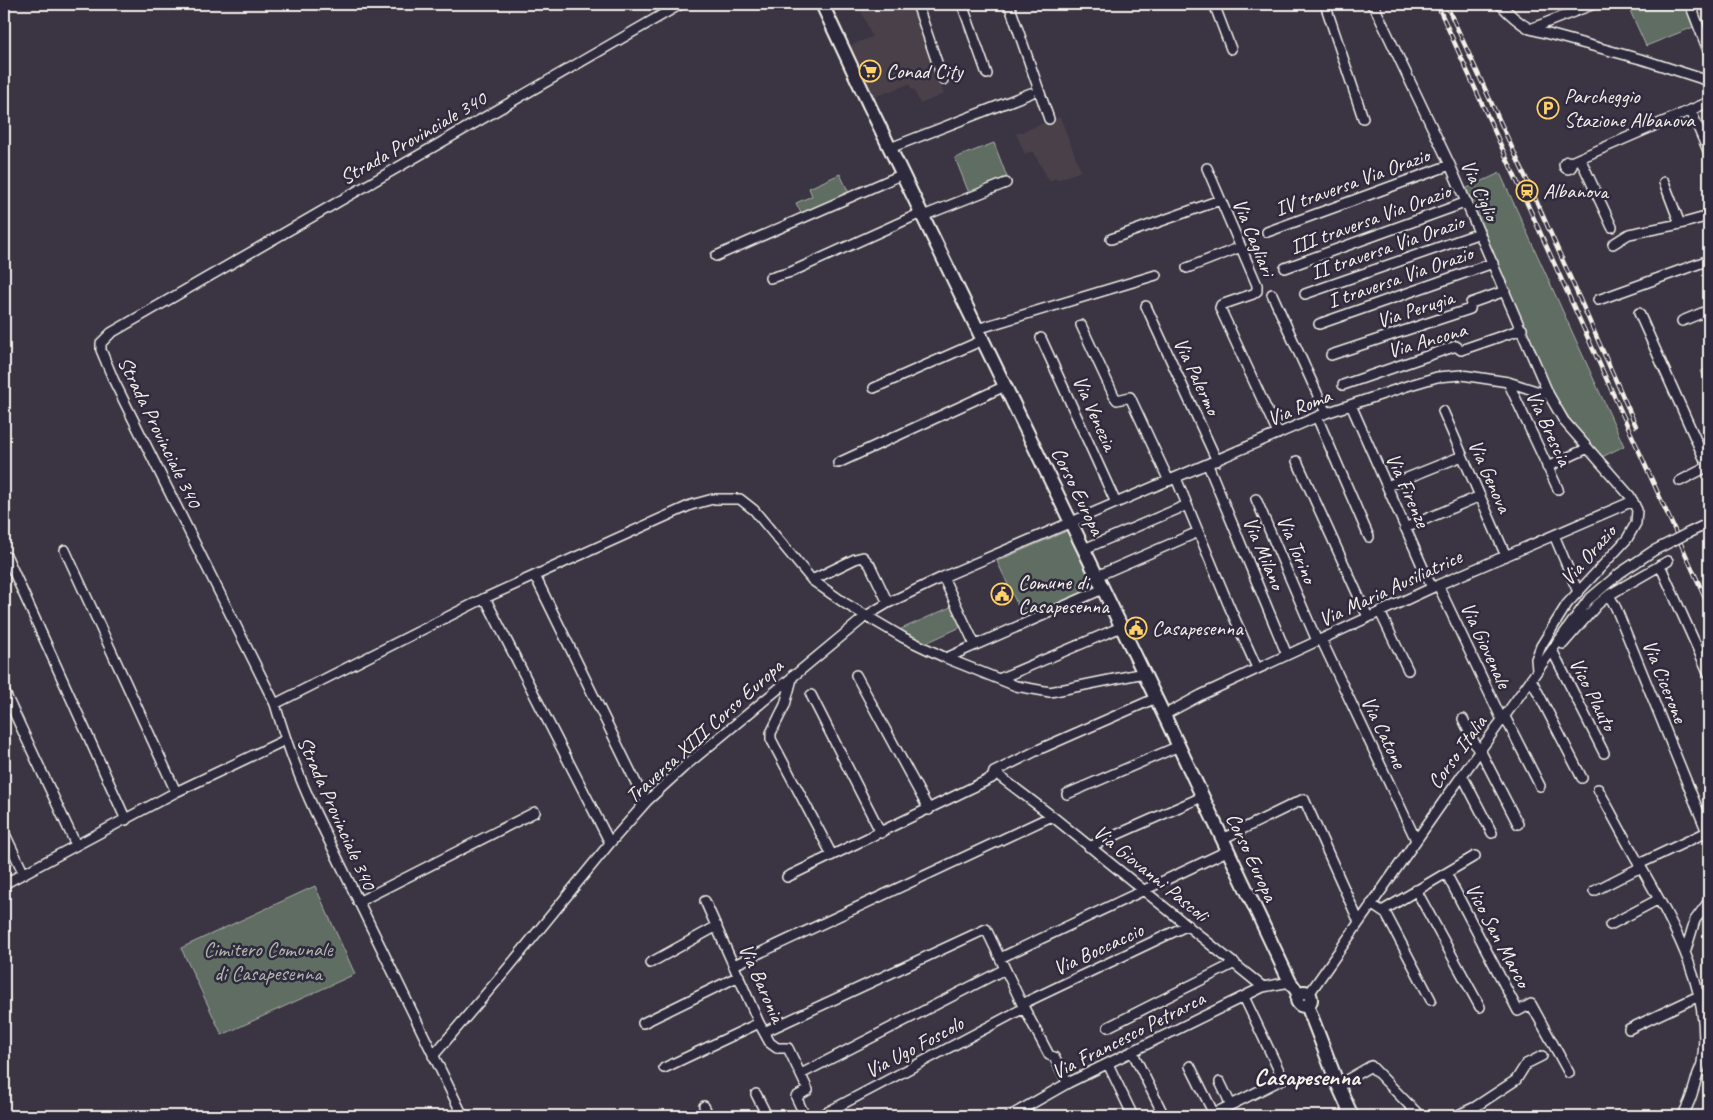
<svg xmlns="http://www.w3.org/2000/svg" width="1713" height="1120" font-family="Caveat,sans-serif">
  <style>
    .built { fill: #4a404a }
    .green { fill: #5f6d63; stroke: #aaafa6 }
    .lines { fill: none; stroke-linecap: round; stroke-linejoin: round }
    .street-casing { stroke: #f4f1e8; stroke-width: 12 }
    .secondary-casing { stroke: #f4f1e8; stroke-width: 16 }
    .street { stroke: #2f2a3d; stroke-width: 9 }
    .secondary { stroke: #2f2a3d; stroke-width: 12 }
    .rail-casing { stroke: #f4f1e8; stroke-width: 4.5 }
    .rail { stroke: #2f2a3d; stroke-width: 2.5; stroke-dasharray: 8; stroke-linecap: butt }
    .street-bridge-casing { stroke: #f4f1e8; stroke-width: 12; stroke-linecap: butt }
    .street-bridge { stroke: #2f2a3d; stroke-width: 9 }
    .labels { text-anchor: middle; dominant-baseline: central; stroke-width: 5; stroke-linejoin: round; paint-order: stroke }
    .poi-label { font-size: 21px; fill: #f4f1e8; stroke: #2f2a3d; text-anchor: start }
    .street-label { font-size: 21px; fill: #f4f1e8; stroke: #2f2a3d }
    .park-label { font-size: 21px; fill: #b1b6ac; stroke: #2f2a3d }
    .quarter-label { font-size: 24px; font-weight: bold; fill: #f4f1e8; stroke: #2f2a3d }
  </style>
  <rect width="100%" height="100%" fill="#3b3443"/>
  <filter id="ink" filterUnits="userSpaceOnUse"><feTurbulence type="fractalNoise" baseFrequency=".02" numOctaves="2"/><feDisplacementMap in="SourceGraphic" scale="10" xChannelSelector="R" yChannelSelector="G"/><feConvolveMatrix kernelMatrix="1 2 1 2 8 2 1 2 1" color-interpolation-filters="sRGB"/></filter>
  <g filter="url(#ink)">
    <!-- built -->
    <path class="built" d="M880,4H913L944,94L920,104L914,89L912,90L909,84L874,97L849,46L872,37L861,11Z
      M1060,117L1081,171L1057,180L1056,178L1049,181L1033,151L1025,154L1016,134Z"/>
    <!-- green -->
    <path class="green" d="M1627,4H1687L1696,26L1646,46Z
      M994,143L1007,177L969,193L955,158Z
      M1500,173L1624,446L1602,457L1577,430L1555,397L1465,189Z
      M840,174L849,193L802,215L796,203L812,196L809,188Z
      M1709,368V390L1701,371Z
      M1067,531L1095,589L1024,619L997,561Z
      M953,606L963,626L924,644L899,630Z
      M315,886L355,974L222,1035L181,948Z"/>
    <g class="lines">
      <!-- street casing -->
      <g class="street-casing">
        <path id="street" d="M917,4L943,80
          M962,4L987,74
          M1009,4L1049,119
          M1214,4L1231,49
          M1325,4L1363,118
          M1371,4L1375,8L1450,165L1549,395L1564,421L1630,496L1637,510L1636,523L1627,539L1567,604L1541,646L1536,659L1537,670
          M1500,4C1509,14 1518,22 1530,29L1644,60L1709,81
          M1690,4L1709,53
          M1530,29L1594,4
          M1691,111L1709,153
          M890,148L1031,93
          M1580,158L1612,227
          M1564 165a4 4 0 1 1 8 0a4 4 0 1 1-8 0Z
          M1571,162L1709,102
          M1207,168L1257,285V291L1253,294L1221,305L1220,308L1278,434
          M1664,182L1680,224
          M923,216L1006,183
          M1267,232L1450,165
          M1111,239L1220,200
          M1613,244L1629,234L1680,224L1709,216
          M716,256L903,174
          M1187,268L1241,247
          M1285,268L1467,202
          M770,278L791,272L921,213
          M1272,294L1326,413
          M1305,294L1480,233
          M1598,300L1709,260
          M1146,306L1217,461
          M1639,313L1708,467
          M1682,321L1709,310
          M1319,324L1493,263
          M1081,325L1114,396L1117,400L1130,397L1169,481
          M977,329L1156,275
          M1041,338L1116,503
          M1331,355L1470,309L1471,303L1505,291
          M1508,382L1558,489
          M1343,385L1456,346L1461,350L1522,329
          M874,388L983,340
          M1351,405L1432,588
          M1443,411L1506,556
          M1317,417L1369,537
          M1297,461L1368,617
          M838,463L1005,386
          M1208,465L1287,655
          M1547,467L1588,448
          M1176,478L1229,606L1257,668
          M1680,481L1709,466
          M1387,486L1462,456
          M1256,499L1317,641
          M1405,528L1480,496
          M1688,533L1709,523
          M1554,535L1578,592
          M1084,549L1187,505
          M65,550L176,792
          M7,557L126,820
          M1660,565L1709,674
          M535,576L642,795L647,801
          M1097,576L1198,532
          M943,577L975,645
          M812,580L855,559L863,557L870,565L888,603
          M1438,585L1502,720
          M1609,595L1616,608L1709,837
          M485,598L610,843
          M1380,612L1408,670
          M1321,639L1416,840
          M1563,644L1597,605L1609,595L1668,561
          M1552,650L1604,753
          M946,658L1103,589
          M793,675L785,705L771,733V739L832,855
          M856,675L929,810
          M999,679L1121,627
          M1531,679L1582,778
          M4,691L76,845
          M811,695L881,833
          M275,704L485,598L691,505L713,499H740L754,510L812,580L846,604L904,638L946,658L1016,686L1050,692L1144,673
          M1164,715L1201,695L1438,585L1633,501
          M1505,717L1540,786
          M1463,719L1479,752
          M1480,750L1518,824
          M994,772L1052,816L1263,987L1290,982
          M1462,775L1492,833
          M1598,789C1613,816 1627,843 1642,869C1675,927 1713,993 1702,1063C1701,1068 1698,1072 1697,1077C1693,1091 1690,1104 1682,1116
          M1067,794L1179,746
          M4,832L24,874
          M1222,839L1304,799L1359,922
          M1089,847L1202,797
          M1639,864L1707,832
          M1446,873L1518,1011L1531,1004L1569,1073
          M787,877L992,778L994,772L1040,749L1156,698
          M4,884L176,792L281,742L285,739
          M1416,890L1480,1007
          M1594,891L1641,867
          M705,901L759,1023L770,1043L777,1048H788L808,1090L796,1097L805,1116
          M358,902L535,812
          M1371,904L1386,914L1431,1000
          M1382,911L1475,856
          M1610,925L1659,899
          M1686,950L1695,920L1709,901
          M1000,958L1227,851
          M650,963L717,926
          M734,965L1052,816
          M1309,994L1443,802L1588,600L1620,573L1653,551
          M1022,1004L1188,925
          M643,1023L739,976
          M1108,1027L1235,963
          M1629,1029L1703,994
          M764,1032L986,929L1022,1004L1049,1055L1054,1057L1068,1083
          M1132,1051L1164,1116
          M433,1056L508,968L610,843L647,801L684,767L866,616L888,603L943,577L1326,413L1410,385L1437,377L1462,375L1508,382L1549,395
          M1108,1064L1133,1116
          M1190,1066L1213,1112L1215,1113L1283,1079L1244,997
          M664,1068L759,1023
          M801,1074L1005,969
          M1220,1082L1231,1105
          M1338,1085L1371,1066L1420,1116
          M756,1094L767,1116
          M704,1106L709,1116
          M463,1116L316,814C299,778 286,742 275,704L114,381L101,350V343L111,333L681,4
          M820,1116L1024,1008
          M1010,1116L1068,1083L1263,987
          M1456,1116L1475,1107L1516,1080L1526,1064L1542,1056"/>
      </g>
      <!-- secondary casing -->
      <g class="secondary-casing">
        <path id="secondary" d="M822,4L871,109L1164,715L1290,982L1299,994
          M1297 999a7 7 0 1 1 14 0a7 7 0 1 1-14 0Z
          M1307,1005L1338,1085L1352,1116"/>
      </g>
      <!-- street -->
      <use href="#street" class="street"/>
      <!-- secondary -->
      <use href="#secondary" class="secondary"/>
      <!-- rail casing -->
      <g class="rail-casing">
        <path id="rail" d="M1437,4L1709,606
          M1446,4L1531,189L1636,426"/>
      </g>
      <!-- rail -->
      <use href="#rail" class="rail"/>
      <!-- street-bridge casing -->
      <g class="street-bridge-casing">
        <path id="street-bridge" d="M1653,551L1688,533"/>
      </g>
      <!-- street-bridge -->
      <use href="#street-bridge" class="street-bridge"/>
    </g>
  </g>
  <!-- icons -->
  <defs>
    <g id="supermarket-ring" transform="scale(1.125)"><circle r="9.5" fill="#2f2a3d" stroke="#ffd166" stroke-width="1.5"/><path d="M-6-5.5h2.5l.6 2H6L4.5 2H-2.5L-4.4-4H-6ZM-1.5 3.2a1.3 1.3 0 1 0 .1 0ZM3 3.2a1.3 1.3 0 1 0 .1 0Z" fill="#ffd166"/></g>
    <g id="parking-ring" transform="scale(1.125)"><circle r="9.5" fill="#2f2a3d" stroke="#ffd166" stroke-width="1.5"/><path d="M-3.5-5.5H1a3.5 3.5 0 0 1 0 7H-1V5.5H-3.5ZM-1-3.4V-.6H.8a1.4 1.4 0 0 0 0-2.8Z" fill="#ffd166"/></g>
    <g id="station-ring" transform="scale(1.125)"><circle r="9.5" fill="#2f2a3d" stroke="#ffd166" stroke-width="1.5"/><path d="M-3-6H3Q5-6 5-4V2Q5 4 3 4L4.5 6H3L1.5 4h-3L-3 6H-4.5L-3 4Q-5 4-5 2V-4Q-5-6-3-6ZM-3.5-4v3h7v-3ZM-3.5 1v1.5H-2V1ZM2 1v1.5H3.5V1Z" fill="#ffd166"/></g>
    <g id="civic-ring" transform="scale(1.125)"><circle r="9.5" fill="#2f2a3d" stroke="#ffd166" stroke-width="1.5"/><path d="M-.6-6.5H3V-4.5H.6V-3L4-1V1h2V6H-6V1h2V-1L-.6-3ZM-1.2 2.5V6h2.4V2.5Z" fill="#ffd166"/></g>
  </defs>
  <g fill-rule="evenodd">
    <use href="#supermarket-ring" x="870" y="71"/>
    <use href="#parking-ring" x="1548" y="108"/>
    <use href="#station-ring" x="1527" y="191"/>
    <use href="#civic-ring" x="1002" y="594"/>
    <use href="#civic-ring" x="1136" y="628"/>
  </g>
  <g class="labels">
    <!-- poi labels -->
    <g class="poi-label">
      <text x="886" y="71">Conad City</text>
      <text x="1564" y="96">Parcheggio<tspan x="1564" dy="24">Stazione Albanova</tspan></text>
      <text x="1543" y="191">Albanova</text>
      <text x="1018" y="582">Comune di<tspan x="1018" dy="24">Casapesenna</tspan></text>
      <text x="1152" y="628">Casapesenna</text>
    </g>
    <!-- street labels -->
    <g class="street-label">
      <text transform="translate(413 138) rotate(-30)">Strada Provinciale 340</text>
      <text transform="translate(1352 182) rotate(-20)">IV traversa Via Orazio</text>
      <text transform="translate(1480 190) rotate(66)">Via Ciglio</text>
      <text transform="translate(1370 219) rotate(-20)">III traversa Via Orazio</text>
      <text transform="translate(1254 237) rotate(68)">Via Cagliari</text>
      <text transform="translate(1387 247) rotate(-19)">II traversa Via Orazio</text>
      <text transform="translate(1400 277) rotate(-19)">I traversa Via Orazio</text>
      <text transform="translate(1415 309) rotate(-18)">Via Perugia</text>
      <text transform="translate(1427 340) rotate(-16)">Via Ancona</text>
      <text transform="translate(1197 376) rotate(65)">Via Palermo</text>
      <text transform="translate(1299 407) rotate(-22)">Via Roma</text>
      <text transform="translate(1095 413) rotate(66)">Via Venezia</text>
      <text transform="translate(1549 428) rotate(65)">Via Brescia</text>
      <text transform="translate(160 432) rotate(64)">Strada Provinciale 340</text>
      <text transform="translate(1490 476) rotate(66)">Via Genova</text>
      <text transform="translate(1408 490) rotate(66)">Via Firenze</text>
      <text transform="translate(1078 491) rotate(64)">Corso Europa</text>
      <text transform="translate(1297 549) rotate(67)">Via Torino</text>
      <text transform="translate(1264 553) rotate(67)">Via Milano</text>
      <text transform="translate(1588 555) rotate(-49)">Via Orazio</text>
      <text transform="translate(1390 588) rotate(-25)">Via Maria Ausiliatrice</text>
      <text transform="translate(1486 645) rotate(65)">Via Giovenale</text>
      <text transform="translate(1665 681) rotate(68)">Via Cicerone</text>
      <text transform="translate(1593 694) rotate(63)">Vico Plauto</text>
      <text transform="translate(704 731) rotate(-42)">Traversa XIII Corso Europa</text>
      <text transform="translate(1384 732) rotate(64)">Via Catone</text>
      <text transform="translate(1457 752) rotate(-54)">Corso Italia</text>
      <text transform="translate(337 813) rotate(66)">Strada Provinciale 340</text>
      <text transform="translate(1252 857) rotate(65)">Corso Europa</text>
      <text transform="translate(1151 873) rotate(39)">Via Giovanni Pascoli</text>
      <text transform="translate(1498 935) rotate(62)">Vico San Marco</text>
      <text transform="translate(1098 949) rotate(-25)">Via Boccaccio</text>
      <text transform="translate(762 983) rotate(66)">Via Baronia</text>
      <text transform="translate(1128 1035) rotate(-27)">Via Francesco Petrarca</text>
      <text transform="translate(914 1047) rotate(-28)">Via Ugo Foscolo</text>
    </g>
    <!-- park labels -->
    <g class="park-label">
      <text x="268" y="949">Cimitero Comunale<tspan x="268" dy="24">di Casapesenna</tspan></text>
    </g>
    <!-- quarter labels -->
    <g class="quarter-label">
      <text x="1307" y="1077">Casapesenna</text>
    </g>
  </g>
  <!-- margin -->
  <rect width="1713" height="1120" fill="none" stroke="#2f2a3d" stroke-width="20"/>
  <rect x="10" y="10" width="1693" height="1100" fill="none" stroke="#f4f1e8" stroke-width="2" filter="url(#ink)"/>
</svg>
